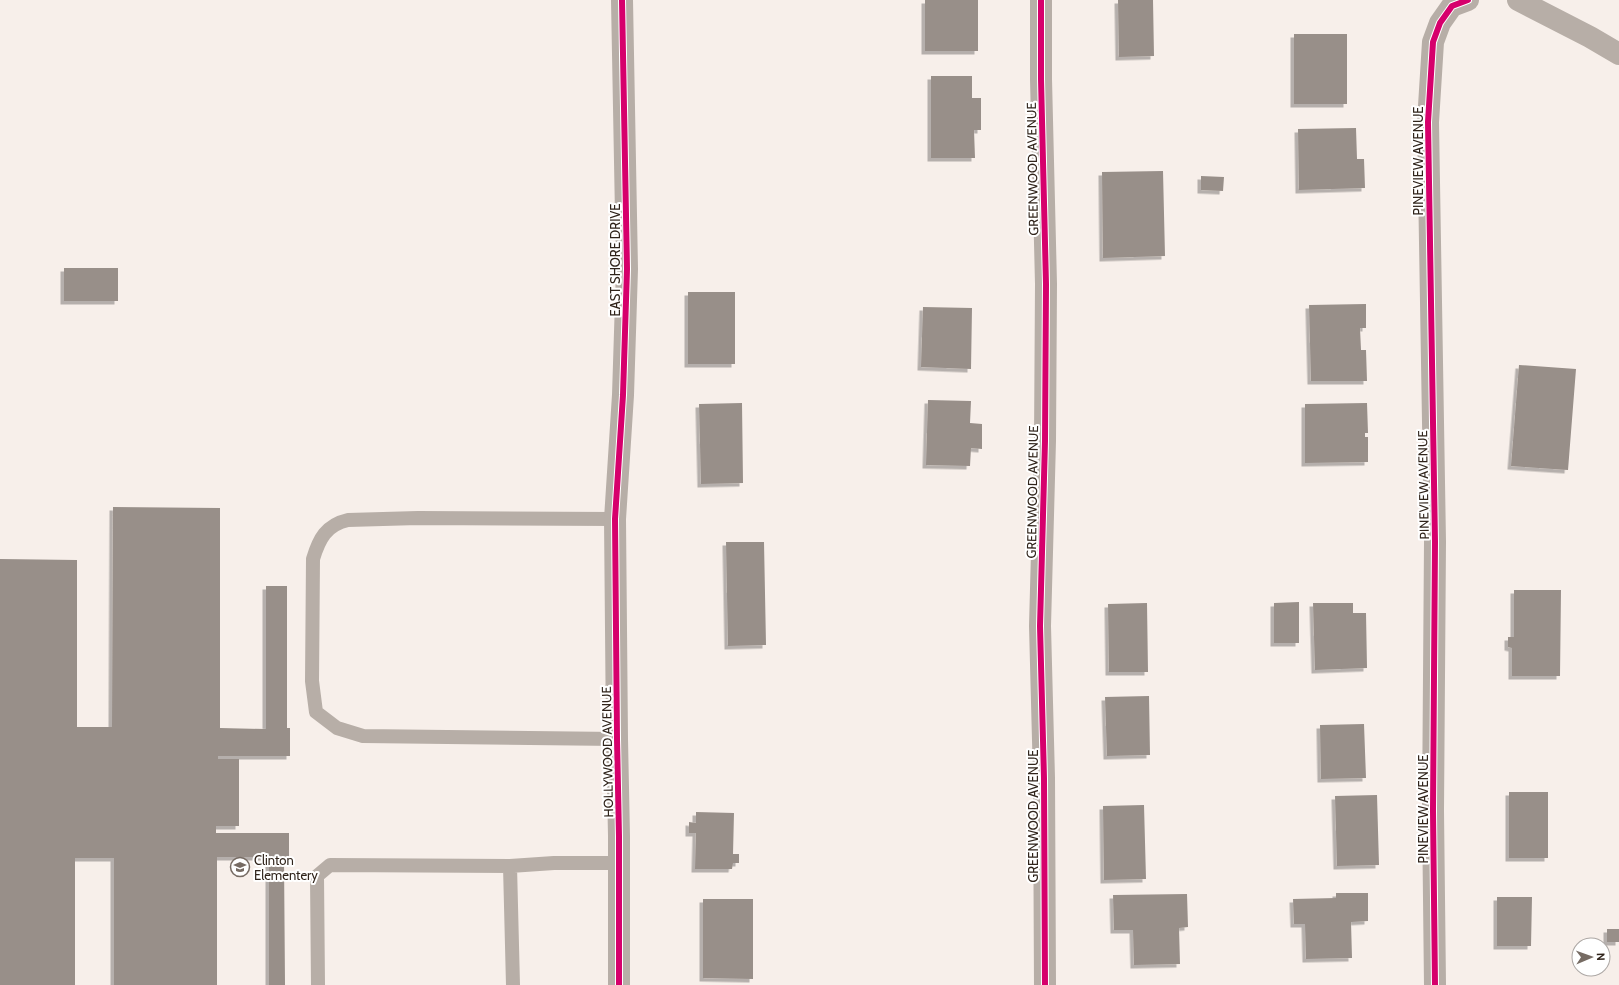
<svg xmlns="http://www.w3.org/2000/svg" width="1619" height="985" font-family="Cabin,sans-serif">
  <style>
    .building { fill: #988f89; filter: url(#shadow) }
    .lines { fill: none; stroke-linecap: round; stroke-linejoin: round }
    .service { stroke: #b7aea7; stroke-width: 14 }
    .minor { stroke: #b7aea7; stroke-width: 22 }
    .cycleway-casing { stroke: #fff; stroke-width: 8 }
    .cycleway { stroke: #d6006c; stroke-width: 6 }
    .labels { text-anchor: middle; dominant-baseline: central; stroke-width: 4; stroke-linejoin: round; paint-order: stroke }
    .street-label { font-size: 13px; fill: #30241b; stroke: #fff }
    .poi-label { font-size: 13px; fill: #30241b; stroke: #fff; text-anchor: start }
  </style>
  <defs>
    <filter id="shadow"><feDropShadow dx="-3.5" dy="3.5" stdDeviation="0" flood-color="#0004"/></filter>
  </defs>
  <rect width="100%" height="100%" fill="#f7efea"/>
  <!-- building -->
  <path class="building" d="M925,0H978V51H925Z
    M1118,0H1153L1154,56L1119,57Z
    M1294,34H1347V104H1294Z
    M931,76H972V98H981V130H974L975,158H931Z
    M1356,128L1357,159H1364L1365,188L1299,190L1298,129Z
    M1163,171L1165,256L1103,258L1102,172Z
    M1201,176L1224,177L1223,191L1201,190Z
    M64,268H118V301H64Z
    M688,292H735V364H688Z
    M1366,304V328H1360L1361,350H1366L1367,381H1311L1309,305Z
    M923,307L972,308L971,369L921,367Z
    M1519,365L1576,369L1568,470L1511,466Z
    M928,400L971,401L970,423L982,424V449L971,448L970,466L926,465Z
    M742,403L743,483L701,484L699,404Z
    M1367,403L1368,433H1365V437H1368V462L1305,463V404Z
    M113,507L220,508V728L266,729V586H287V728H290V756H218V759H239V826H216V833H289V858H284L285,985H269V857H217V985H114V858H75V985H0V559L77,560V727H112Z
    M726,542H764L766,645L728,646Z
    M1514,590H1561L1560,676H1512V648L1508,647V637H1514Z
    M1299,602V643H1274V603Z
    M1147,603L1148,672H1109L1108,604Z
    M1313,603H1353V613H1366L1367,668L1315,670Z
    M1149,696L1150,755L1107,756L1105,697Z
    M1364,724L1366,778L1321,779L1320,725Z
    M1509,792H1548V858H1509Z
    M1377,795L1379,865L1337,866L1335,796Z
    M1144,805L1146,879L1104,880L1103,806Z
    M696,812L734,813L733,854H739V863H733L732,869H695L696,833H689V822L696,823Z
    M1336,893H1368V921L1351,922L1352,958L1306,959L1305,924H1294L1293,899L1336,898Z
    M1187,894L1188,927L1179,928L1180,964L1134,965L1133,930H1114L1113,895Z
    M1497,897H1532L1531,946H1497Z
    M703,899H753V979L703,978Z
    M1607,929H1619V942H1607Z"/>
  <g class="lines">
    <!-- service -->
    <path class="service" d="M615,519L418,518L348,520C326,525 319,539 313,559L312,681L316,712L337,728L363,736L617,739
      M510,866L554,863H619
      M318,985L317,876L330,865L510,866L513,985"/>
    <!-- minor -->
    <path class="minor" d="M1041,0V79L1046,284L1045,441L1040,626L1044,778L1045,985
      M1518,0L1590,37L1619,54
      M619,985V836L617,739L615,519L623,395L627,269L622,0
      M1435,985L1433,811L1435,542L1428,122L1433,42L1440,23L1452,6L1468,0"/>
    <!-- cycleway casing -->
    <g class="cycleway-casing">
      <path id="cycleway" d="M1041,0V79L1046,284L1045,441L1040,626L1044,778L1045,985
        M619,985V836L617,739L615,519L623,395L627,269L622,0
        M1435,985L1433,811L1435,542L1428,122L1433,42L1440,23L1452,6L1468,0"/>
    </g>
    <!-- cycleway -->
    <use href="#cycleway" class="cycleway"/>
  </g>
  <!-- icons -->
  <defs>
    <g id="school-ring" transform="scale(1)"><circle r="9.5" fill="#fff" stroke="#766b63" stroke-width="1.5"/><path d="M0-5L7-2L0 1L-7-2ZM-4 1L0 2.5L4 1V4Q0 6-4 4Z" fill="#766b63"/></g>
  </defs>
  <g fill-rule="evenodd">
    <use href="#school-ring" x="240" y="867"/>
  </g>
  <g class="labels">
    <!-- street labels -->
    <g class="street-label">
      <text transform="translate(1418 161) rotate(-90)">PINEVIEW AVENUE</text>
      <text transform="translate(1032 169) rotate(-91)">GREENWOOD AVENUE</text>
      <text transform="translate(615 260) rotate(-90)">EAST SHORE DRIVE</text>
      <text transform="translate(1423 485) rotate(-91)">PINEVIEW AVENUE</text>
      <text transform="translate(1032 492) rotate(-89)">GREENWOOD AVENUE</text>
      <text transform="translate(607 752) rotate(-91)">HOLLYWOOD AVENUE</text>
      <text transform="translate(1423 809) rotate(-90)">PINEVIEW AVENUE</text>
      <text transform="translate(1033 816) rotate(-90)">GREENWOOD AVENUE</text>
    </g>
    <!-- poi labels -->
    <g class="poi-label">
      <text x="254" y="860">Clinton<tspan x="254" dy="15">Elementery</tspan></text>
    </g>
  </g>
  <!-- north arrow -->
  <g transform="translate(1591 957) rotate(88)"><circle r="19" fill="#ffffff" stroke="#aca7a4"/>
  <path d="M0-3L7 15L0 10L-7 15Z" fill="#766b63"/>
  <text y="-6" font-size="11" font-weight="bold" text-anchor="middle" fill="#30241b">N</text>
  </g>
</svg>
